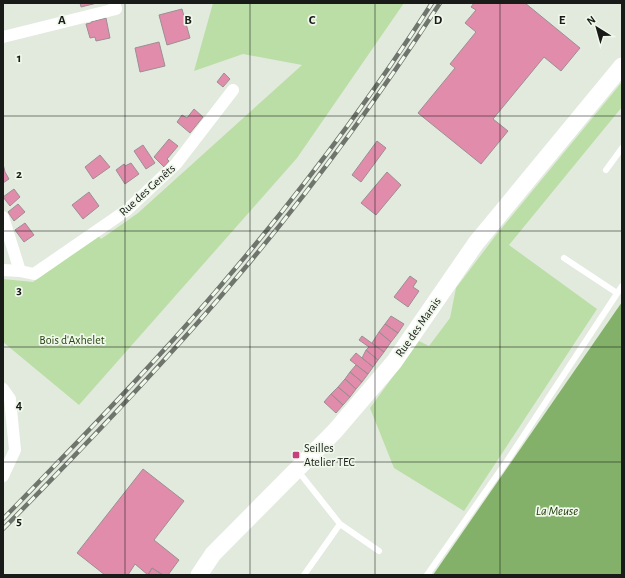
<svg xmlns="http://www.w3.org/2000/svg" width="625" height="578" font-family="'Alegreya Sans',sans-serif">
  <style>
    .green { fill: #bbdea6 }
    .water { fill: #84b169 }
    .building { fill: #e28cab; stroke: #9c8e92 }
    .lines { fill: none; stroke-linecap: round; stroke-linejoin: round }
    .service { stroke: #fff; stroke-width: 6 }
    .minor { stroke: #fff; stroke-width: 12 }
    .secondary { stroke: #fff; stroke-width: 17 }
    .rail-casing { stroke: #6f746c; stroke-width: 4.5 }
    .rail { stroke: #f0f8eb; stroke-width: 3; stroke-dasharray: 9; stroke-linecap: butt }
    .grid { fill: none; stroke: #181b17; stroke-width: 1; stroke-opacity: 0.55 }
    .poi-dot { fill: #c73f7c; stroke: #f0f8eb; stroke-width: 1.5 }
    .labels { text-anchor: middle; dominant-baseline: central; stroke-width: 3.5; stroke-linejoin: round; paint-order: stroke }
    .street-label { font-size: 12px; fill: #181b17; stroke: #f0f8eb }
    .park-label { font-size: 12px; fill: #284512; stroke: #f0f8eb }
    .poi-label { font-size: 12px; fill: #181b17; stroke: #f0f8eb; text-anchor: start }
    .water-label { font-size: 13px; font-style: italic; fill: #1e3a06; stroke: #f0f8eb }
    .grid-label { font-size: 13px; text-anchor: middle; font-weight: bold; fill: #181b17; stroke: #f0f8eb; stroke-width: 3.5; stroke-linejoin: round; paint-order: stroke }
  </style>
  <rect width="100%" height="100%" fill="#e2eade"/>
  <!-- green -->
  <path class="green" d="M213,3H404L297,158L79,405L3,342V279L33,282L98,235L101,239L138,213L302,65L243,54L194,71Z
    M622,82V107L509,245L597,309L464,511L394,468L370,408L419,341L429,346L450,318L456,288L496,235Z"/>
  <!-- water -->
  <path class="water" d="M622,302V575H433Z"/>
  <!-- building -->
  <path class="building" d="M80,3H97L81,7Z
    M474,3H525L580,48L561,71L544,57L493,119L508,131L481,164L418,113L455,68L450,64L476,32L465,23L476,10L471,7Z
    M182,9L190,38L167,45L159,15Z
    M106,18L110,38L96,41L95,37L90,38L86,24L91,23V22Z
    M159,42L165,66L140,72L135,48Z
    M224,73L230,79L223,87L217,82Z
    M194,109L203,117L190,133L177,122L182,115L187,118Z
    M169,139L178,146L167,159L169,161L164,167L154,157Z
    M377,141L386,148L361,182L352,175Z
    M143,145L155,163L146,169L134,151Z
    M100,155L110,167L93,179L85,167Z
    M131,163L139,174L125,184L116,170L124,164L125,166Z
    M3,164L5,172L9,179L3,183Z
    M387,172L401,185L376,215L361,203Z
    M14,189L20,197L10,206L3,197Z
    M89,192L99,206L83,219L72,205Z
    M18,204L25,212L14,221L8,212Z
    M25,223L34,235L24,242L15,230Z
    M410,276L417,281L413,287L419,291L408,307L394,297Z
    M391,316L404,324L398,333L385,324Z
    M385,324L398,333L391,342L379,332Z
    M379,332L391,342L384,352L372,343Z
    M362,336L384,352L378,360L366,350L369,347L359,340Z
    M366,350L378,360L373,367L362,358Z
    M356,353L373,367L368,374L350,360Z
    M356,365L368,374L362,382L350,372Z
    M350,372L362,382L356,389L345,379Z
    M345,379L356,389L350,397L338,387Z
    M338,387L350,397L343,405L331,394Z
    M331,394L343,405L336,413L324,402Z
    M143,469L184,501L154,540L179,560L168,575H163L152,568L148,575L135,564L128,575H105L77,553Z
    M152,568L163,575H148Z"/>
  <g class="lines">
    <!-- service -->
    <path class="service" d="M606,170L622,148
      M564,258L617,293
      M298,471L340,524L379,551
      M304,575L340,524
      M427,575L507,461L622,286"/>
    <!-- minor -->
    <path class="minor" d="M3,37L116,9L114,3
      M3,217L20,271
      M3,270L20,271L34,274L127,210L176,164L233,90
      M3,389L10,399L15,450L3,476"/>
    <!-- secondary -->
    <path class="secondary" d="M199,575L213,554L335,431L394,362L476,243L622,66"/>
    <!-- rail casing -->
    <g class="rail-casing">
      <path id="rail" d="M3,519C63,457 124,395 182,330C273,228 358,118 432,3
        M3,529C82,449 160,368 233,282C308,194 377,100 440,3"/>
    </g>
    <!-- rail -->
    <use href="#rail" class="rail"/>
  </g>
  <!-- grid -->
  <path class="grid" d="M125,3V575M250,3V575M375,3V575M500,3V575M3,116H622M3,231H622M3,347H622M3,462H622"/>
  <!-- markers -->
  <rect class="poi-dot" x="292" y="451" width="8" height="8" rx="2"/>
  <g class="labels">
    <!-- street labels -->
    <g class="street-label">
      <text transform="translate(147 190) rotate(-42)">Rue des Genêts</text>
      <text transform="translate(418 327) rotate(-55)">Rue des Marais</text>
    </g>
    <!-- park labels -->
    <g class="park-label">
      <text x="72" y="340">Bois d'Axhelet</text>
    </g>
    <!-- poi labels -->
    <g class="poi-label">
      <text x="304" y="448">Seilles<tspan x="304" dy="14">Atelier TEC</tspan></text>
    </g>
    <!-- water labels -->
    <g class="water-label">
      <text x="557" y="511">La Meuse</text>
    </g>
  </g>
  <g class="grid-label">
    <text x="62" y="24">A</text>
    <text x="188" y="24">B</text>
    <text x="312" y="24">C</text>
    <text x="438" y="24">D</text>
    <text x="562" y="24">E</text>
    <text x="19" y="62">1</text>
    <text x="19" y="178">2</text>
    <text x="19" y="294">3</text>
    <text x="19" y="409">4</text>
    <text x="19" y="525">5</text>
  </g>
  <!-- border -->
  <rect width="625" height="578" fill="none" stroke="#181b17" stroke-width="8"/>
  <!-- north arrow -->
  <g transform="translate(597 28) rotate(323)" stroke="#f0f8eb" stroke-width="3" paint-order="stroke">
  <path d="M0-3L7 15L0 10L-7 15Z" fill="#181b17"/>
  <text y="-6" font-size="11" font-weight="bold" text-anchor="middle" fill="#181b17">N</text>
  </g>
</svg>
